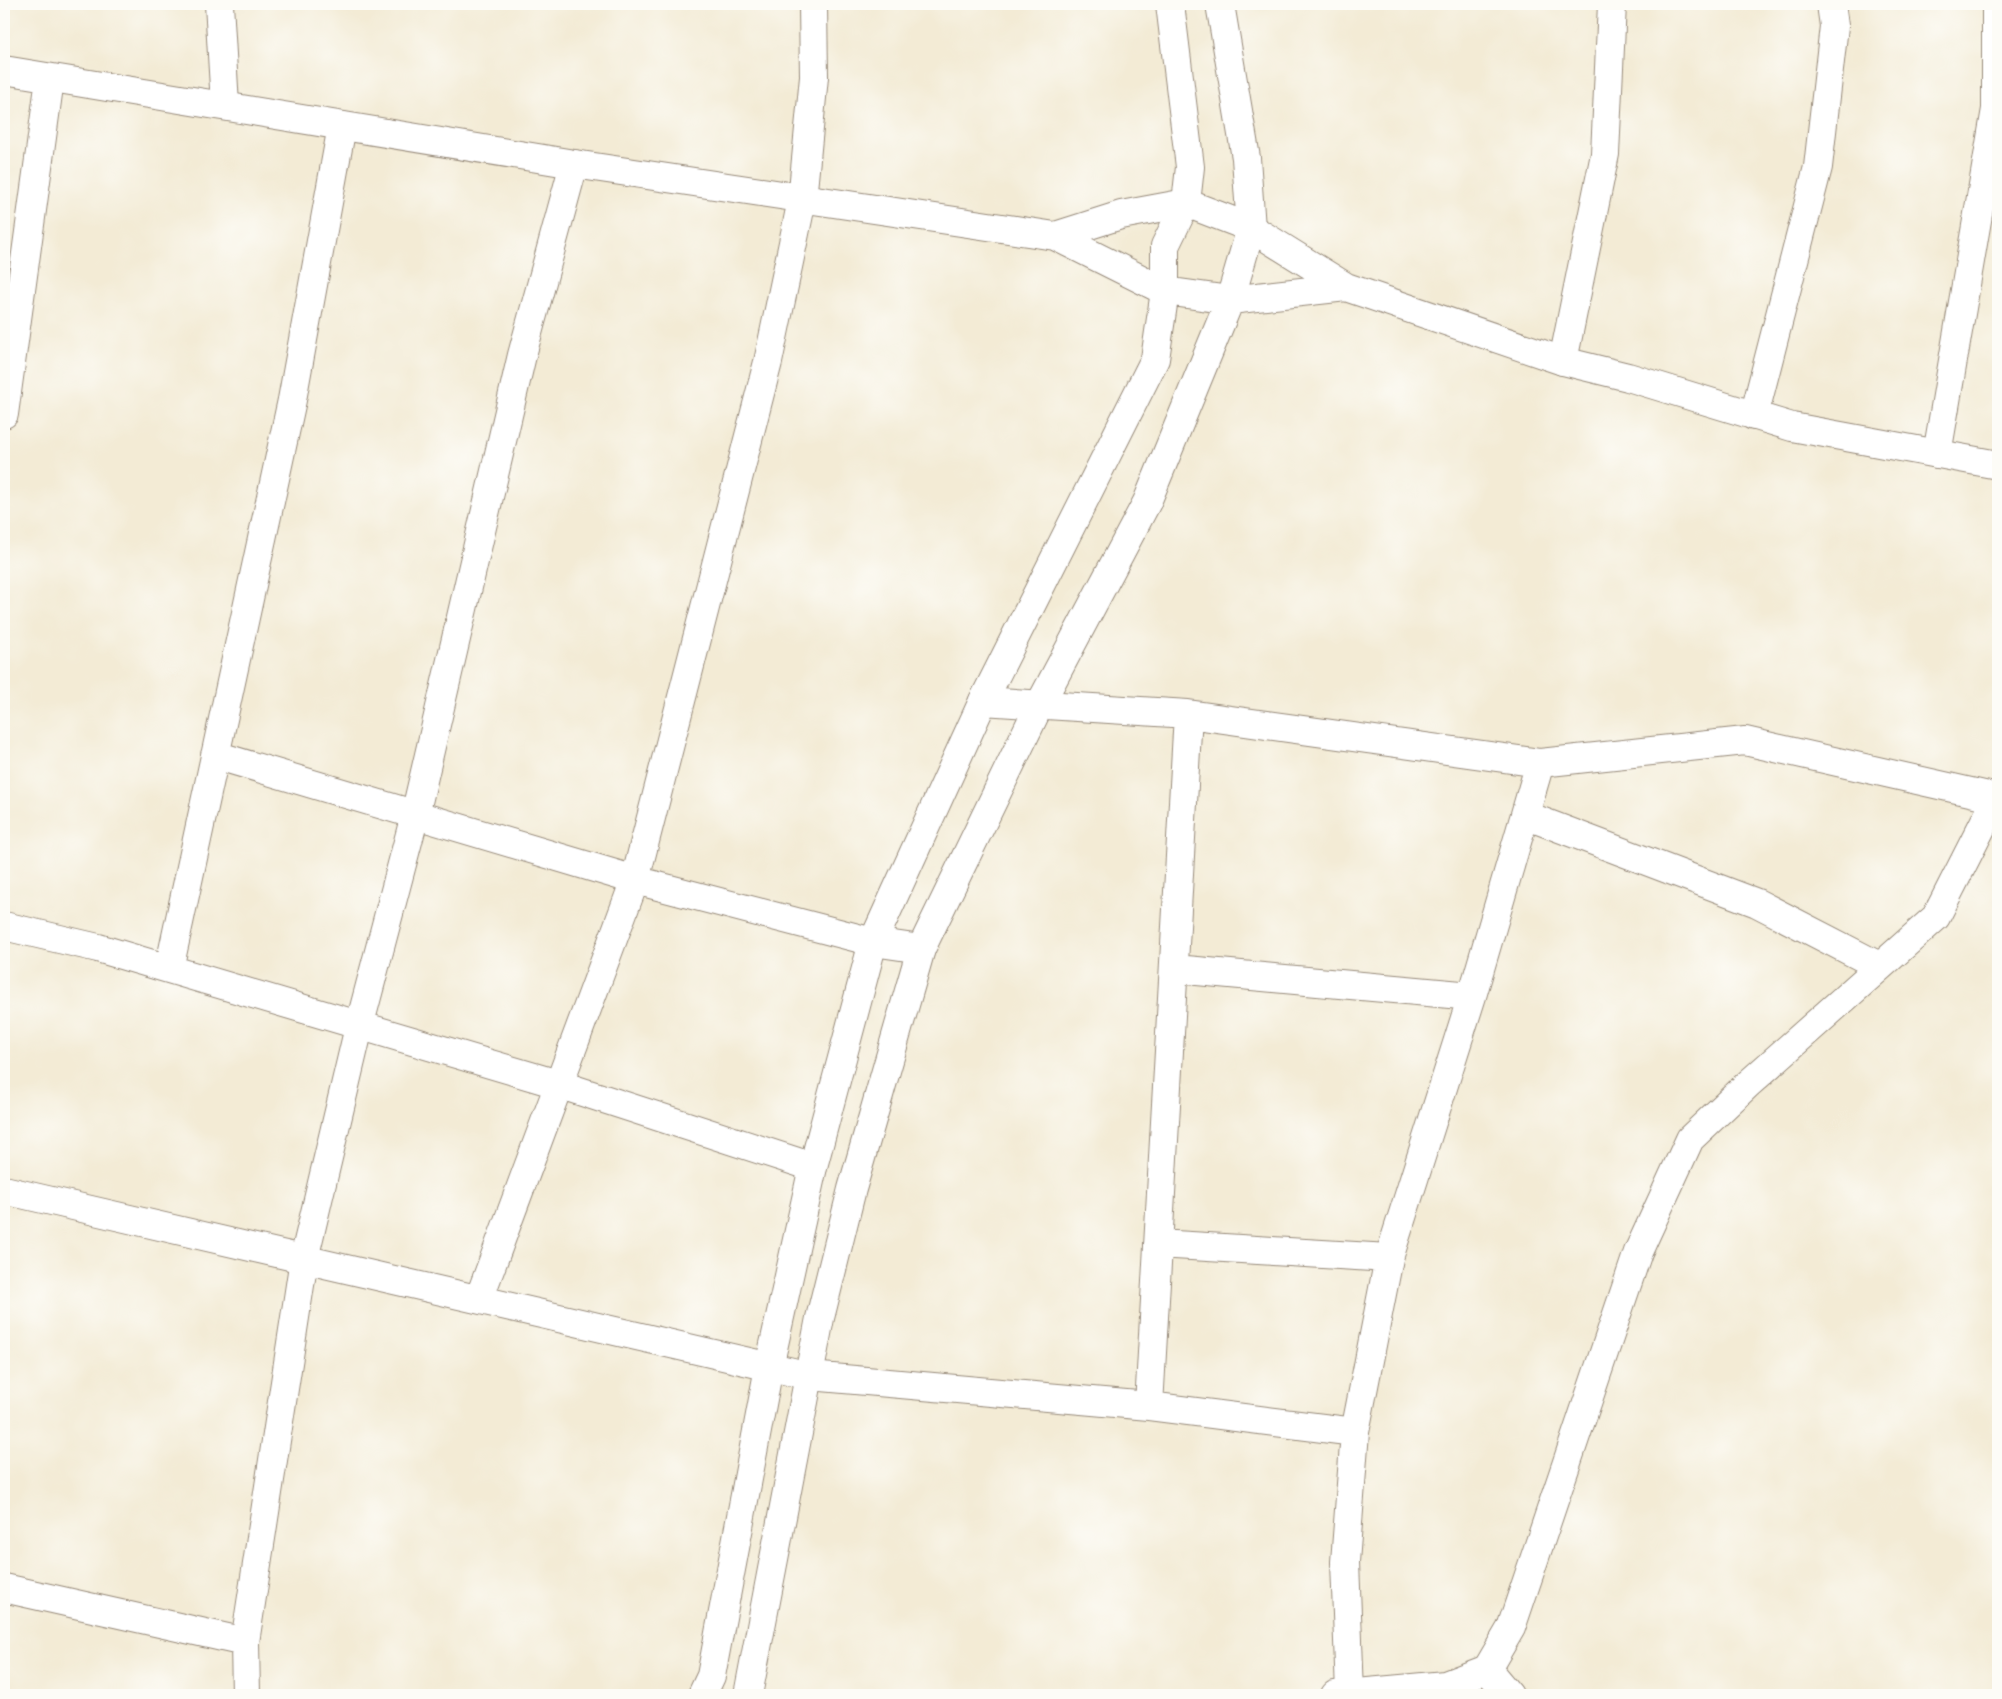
<svg xmlns="http://www.w3.org/2000/svg" width="2002" height="1699" font-family="'Playpen Sans',sans-serif">
  <style>
    .lines { fill: none; stroke-linecap: round; stroke-linejoin: round }
    .minor-casing { stroke: #978a7a; stroke-width: 30 }
    .tertiary-casing { stroke: #978a7a; stroke-width: 30 }
    .secondary-casing { stroke: #978a7a; stroke-width: 30 }
    .minor { stroke: #fff; stroke-width: 28 }
    .tertiary { stroke: #fff; stroke-width: 28 }
    .secondary { stroke: #fff; stroke-width: 28 }
  </style>
  <rect width="100%" height="100%" fill="#fdfcf7"/>
  <filter id="ink" filterUnits="userSpaceOnUse"><feTurbulence type="fractalNoise" baseFrequency=".02" numOctaves="2"/><feDisplacementMap in="SourceGraphic" scale="10" xChannelSelector="R" yChannelSelector="G"/><feConvolveMatrix kernelMatrix="1 2 1 2 8 2 1 2 1" color-interpolation-filters="sRGB"/></filter>
  <filter id="wash" filterUnits="userSpaceOnUse"><feTurbulence type="fractalNoise" baseFrequency=".0096" numOctaves="4" result="noise"/><feDisplacementMap in="SourceGraphic" scale="20" xChannelSelector="R" yChannelSelector="G"/><feGaussianBlur stdDeviation="1.12" result="paint"/><feColorMatrix in="noise" values="0 0 0 0 0 0 0 0 0 0 0 0 0 0 0 0 0 1.4 0 .05"/><feComposite in="paint" operator="in"/></filter>
  <g filter="url(#wash)">
    <rect width="100%" height="100%" fill="#f3ebd5"/>
  </g>
  <g filter="url(#ink)">
    <g class="lines">
      <!-- minor casing -->
      <g class="minor-casing">
        <path id="minor" d="M219,4L225,105
          M1563,361L1605,154L1612,4
          M4,414L50,79
          M1754,416L1818,167L1834,26L1831,4
          M1937,454L1996,109V4
          M983,701L1188,714L1540,763L1745,741L1997,798
          M215,755L635,880L873,942L921,949
          M1525,815L1757,903L1879,966
          M4,926L98,948L561,1085L813,1167
          M169,969L292,400L342,126
          M1175,969L1472,996
          M4,1190L810,1376L1149,1406L1355,1432
          M1158,1244L1389,1258
          M479,1299L635,880L768,362L802,200L814,77L813,4
          M1149,1406L1188,714
          M4,1588L245,1642L304,1259L359,1027L415,815L522,355L574,164
          M245,1642L246,1695
          M1487,1669L1511,1628L1638,1252L1690,1139L1747,1085L1936,917L1998,795
          M1350,1693L1345,1562L1355,1432L1389,1258L1472,996L1540,763"/>
      </g>
      <!-- tertiary casing -->
      <g class="tertiary-casing">
        <path id="tertiary" d="M4,70L574,164L1055,236L1165,291
          M1055,236L1121,215L1186,203
          M1335,1695L1445,1685L1487,1669L1509,1695"/>
      </g>
      <!-- secondary casing -->
      <g class="secondary-casing">
        <path id="secondary" d="M1186,203L1251,228L1346,287L1563,361L1628,377L1792,427L1998,465
          M1165,291L1230,300L1346,287
          M702,1695L711,1676L769,1367L813,1167L873,942L983,701L1155,359L1165,291V246L1186,203L1190,167L1170,4
          M748,1695L820,1318L852,1189L921,949L1039,706L1147,502L1230,300L1251,228L1246,158L1220,4"/>
      </g>
      <!-- minor -->
      <use href="#minor" class="minor"/>
      <!-- tertiary -->
      <use href="#tertiary" class="tertiary"/>
      <!-- secondary -->
      <use href="#secondary" class="secondary"/>
    </g>
  </g>
  <!-- margin -->
  <rect width="2002" height="1699" fill="none" stroke="#fdfcf7" stroke-width="20"/>
</svg>
